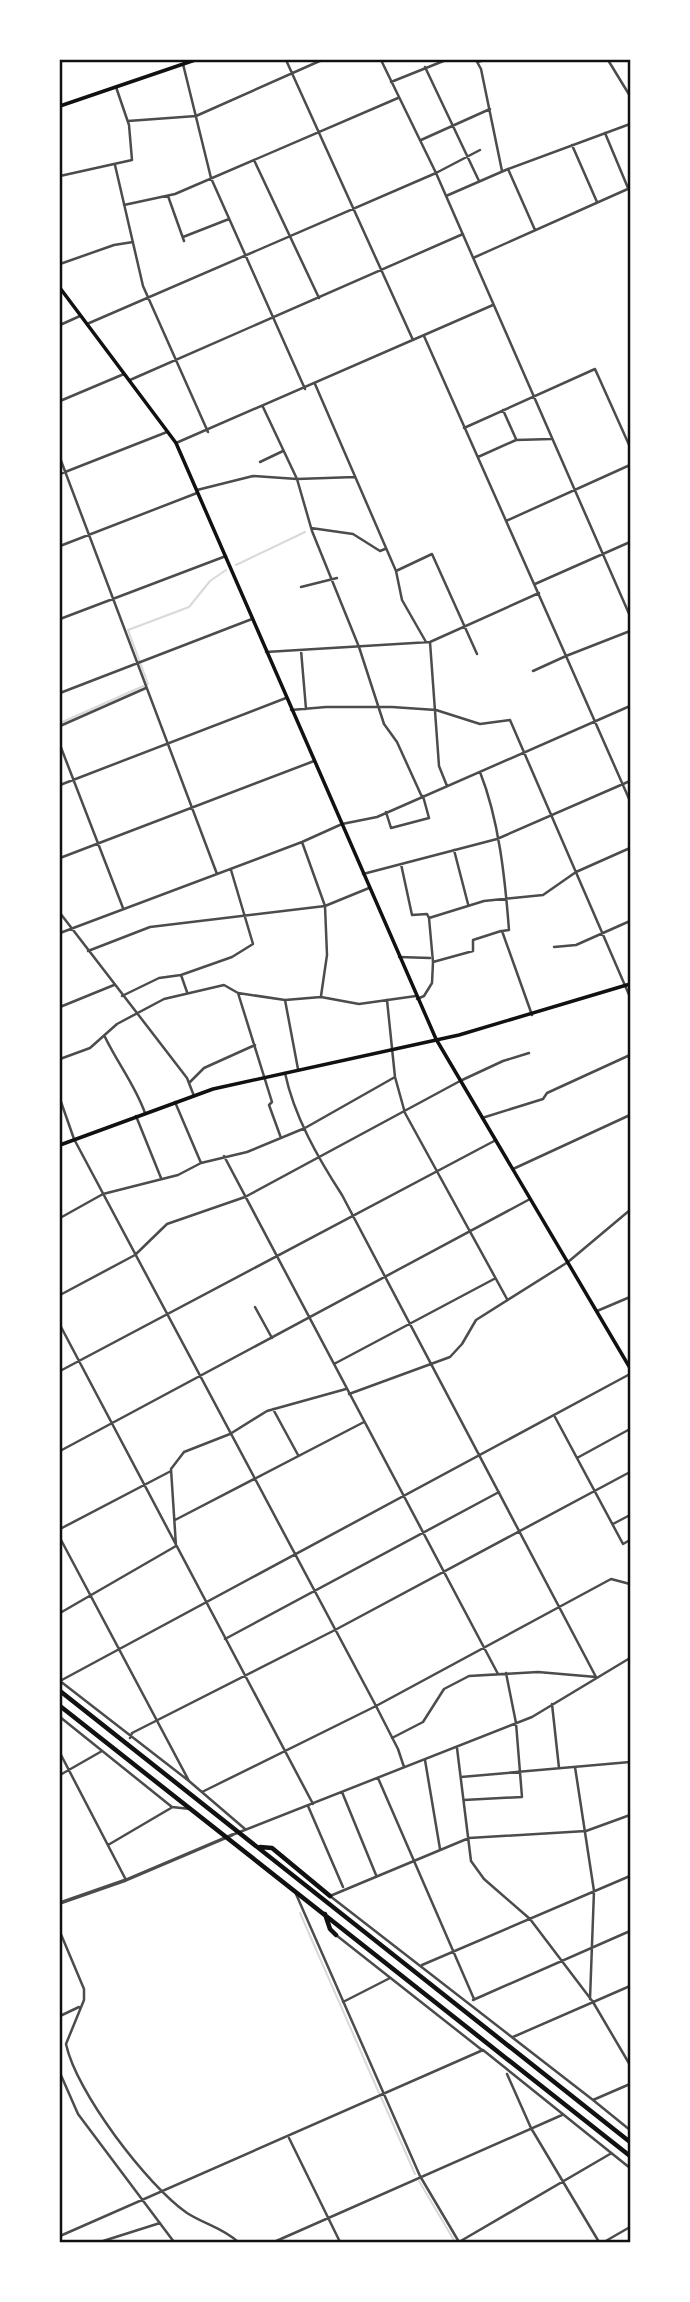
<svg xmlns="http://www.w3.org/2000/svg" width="690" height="2302" font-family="'Sofia Sans Condensed',sans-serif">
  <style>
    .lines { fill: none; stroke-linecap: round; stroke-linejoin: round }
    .stream { stroke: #d9d9d9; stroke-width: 2 }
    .minor { stroke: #4c4c4c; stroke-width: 2.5 }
    .tertiary { stroke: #4c4c4c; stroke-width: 3.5 }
    .secondary { stroke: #111; stroke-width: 3.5 }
    .trunk { stroke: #111; stroke-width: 4.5 }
    .neatline { fill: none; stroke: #111; stroke-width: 2.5 }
  </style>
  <rect width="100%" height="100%" fill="#fff"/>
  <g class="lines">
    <!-- stream -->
    <path class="stream" d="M236,565L305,532
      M60,723L148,684L128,630L189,607L210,581L226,570
      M300,1913L379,2093
      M381,2097L415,2174
      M419,2181L455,2242"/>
    <!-- minor -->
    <path class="minor" d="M286,60L413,340
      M381,60L436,173L630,616
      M476,60L481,69L502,171
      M608,60L630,96
      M477,62L485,60
      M183,64L211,178L305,389
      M425,67L479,181
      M391,82L446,60
      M128,121L196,116L322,60
      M605,133L628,188
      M421,140L490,109
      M572,145L597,202
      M254,160L319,298
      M115,165L143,286L208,432
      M508,169L535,230
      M60,176L132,160L129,125L116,87
      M168,196L184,241
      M446,196L508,169L630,124
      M124,205L175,194L398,98
      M183,237L229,219
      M473,258L630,188
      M60,264L114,245L133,242
      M87,324L436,173L480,150
      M60,325L80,316
      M424,336L566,656L630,631
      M130,380L463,234
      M315,384L396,571L402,600L426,642
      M60,401L124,374
      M263,407L297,479L312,531L359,647L384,724L397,742L422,797
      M503,410L516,439
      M464,428L595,369L630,447
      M176,443L493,305
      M478,457L516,440L551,439
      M60,458L217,874
      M260,462L283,451
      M60,474L167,432
      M197,490L253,476L297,479L355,477
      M506,521L630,465
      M311,528L353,534L380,551L385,549
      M60,546L197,493
      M396,571L432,554L477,654
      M535,584L630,542
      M301,587L337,578
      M60,619L226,556
      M430,642L439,766L447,786
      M301,650L306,709
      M266,652L430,642L539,593
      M533,671L566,656L630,801
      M60,693L252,619
      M291,710L326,707H392L436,710L480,724L510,720L630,997
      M60,726L146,688
      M60,745L123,908
      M480,772C499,820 505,878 509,930L502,931L532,1015
      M60,785L286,698
      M386,812L391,828L429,818L423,796
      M302,842L325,906L327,955L321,996
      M454,850L468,904
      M60,858L314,761
      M401,864L412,915L427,914L429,918L484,901L543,895L576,872L630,848
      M363,874L497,839L630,781
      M60,913L187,1078L194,1096
      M429,918L433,962
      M60,933L302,842L342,824L377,817L630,706
      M554,947L576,945L630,921
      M88,951L150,927L325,906L369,888
      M399,957L430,958
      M181,975L187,992
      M238,993L272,1102L269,1105L281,1138
      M122,996L159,978L181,975L232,957L253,944L231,870
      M417,999L424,996L432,983L433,962L473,951V940L501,931
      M285,1000L298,1069
      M387,1000L395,1077L405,1113L507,1299
      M60,1007L114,985
      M105,1037C118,1064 135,1085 145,1113
      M60,1059L90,1048L117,1024L164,999L224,985L238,993L285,1000L321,997L359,1004L416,996
      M285,1073C294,1116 318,1158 342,1195L596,1677
      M189,1083L204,1068L255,1045
      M60,1099L74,1139L376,1706L398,1749L404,1767
      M175,1102L201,1163
      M136,1116L161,1178
      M482,1118L543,1099L547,1093L630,1055
      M224,1156L498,1674
      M513,1169L630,1115
      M60,1218L103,1194L178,1175L201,1163L247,1152L305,1128L395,1077
      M60,1295L135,1255L167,1224L245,1197L460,1081L503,1061L529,1053
      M255,1307L272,1338
      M597,1311L630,1297
      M60,1325L313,1804
      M334,1364L494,1279
      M60,1371L496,1140
      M349,1394L450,1357L462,1344L476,1320L568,1262L630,1210
      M273,1409L298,1455
      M555,1417L623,1544L630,1540
      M60,1451L530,1199
      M577,1458L630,1429
      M175,1520L364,1422
      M613,1524L630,1515
      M60,1529L171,1471
      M60,1538L189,1781
      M60,1613L176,1546L171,1469L184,1452L230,1434L267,1411L346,1389
      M225,1639L499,1492
      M60,1681L630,1374
      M60,1681L189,1781L245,1829
      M552,1704L559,1768
      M60,1717L172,1807L190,1809
      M130,1738L132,1733L335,1630L630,1472
      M392,1738L423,1722L444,1689L469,1676L538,1672L596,1677
      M457,1748L471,1861L484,1879L530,1919L593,2002L630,2065
      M60,1753L126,1880
      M425,1760L440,1849
      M575,1767L594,1891L590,1999
      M60,1775L102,1751
      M461,1777L630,1762
      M378,1778L474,1999
      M202,1792L376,1706L611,1579L630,1584
      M342,1792L376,1875
      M464,1800L522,1797L516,1723L506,1673
      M308,1806L343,1887
      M232,1835L532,1717L630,1658
      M108,1845L171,1808
      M296,1894L420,2176L459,2242
      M60,1932L84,1989V2000L66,2044C76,2092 147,2185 187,2213C204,2224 223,2228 238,2242
      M336,1935L482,2050
      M422,1965L630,1876
      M473,2000L630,1931
      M343,2002L390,1978
      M60,2016L79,2007
      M513,2037L630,1986
      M60,2073L78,2114L174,2242
      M507,2074L531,2128L599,2242
      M630,2084L593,2100L630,2130
      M593,2100L330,1896L469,1838L586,1831L630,1815
      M289,2138L340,2242
      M60,2236L483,2050L630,2168
      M100,2242L160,2223
      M274,2242L562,2115
      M459,2242L610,2154
      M604,2242L630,2227"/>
    <!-- tertiary -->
    <path class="tertiary" d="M60,1903L126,1880L232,1835"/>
    <!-- secondary -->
    <path class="secondary" d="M60,106L195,60
      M60,288L176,443L436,1039L630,1368
      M60,1145L213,1089L459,1035L630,984"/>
    <!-- trunk -->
    <path class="trunk" d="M60,1691L630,2142
      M60,1706L630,2156
      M260,1847L272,1848L330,1896
      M325,1914L330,1929L336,1935"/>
  </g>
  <!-- border -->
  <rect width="690" height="2302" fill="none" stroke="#ffffff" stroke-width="122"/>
  <rect x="61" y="61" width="568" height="2180" class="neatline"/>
</svg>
